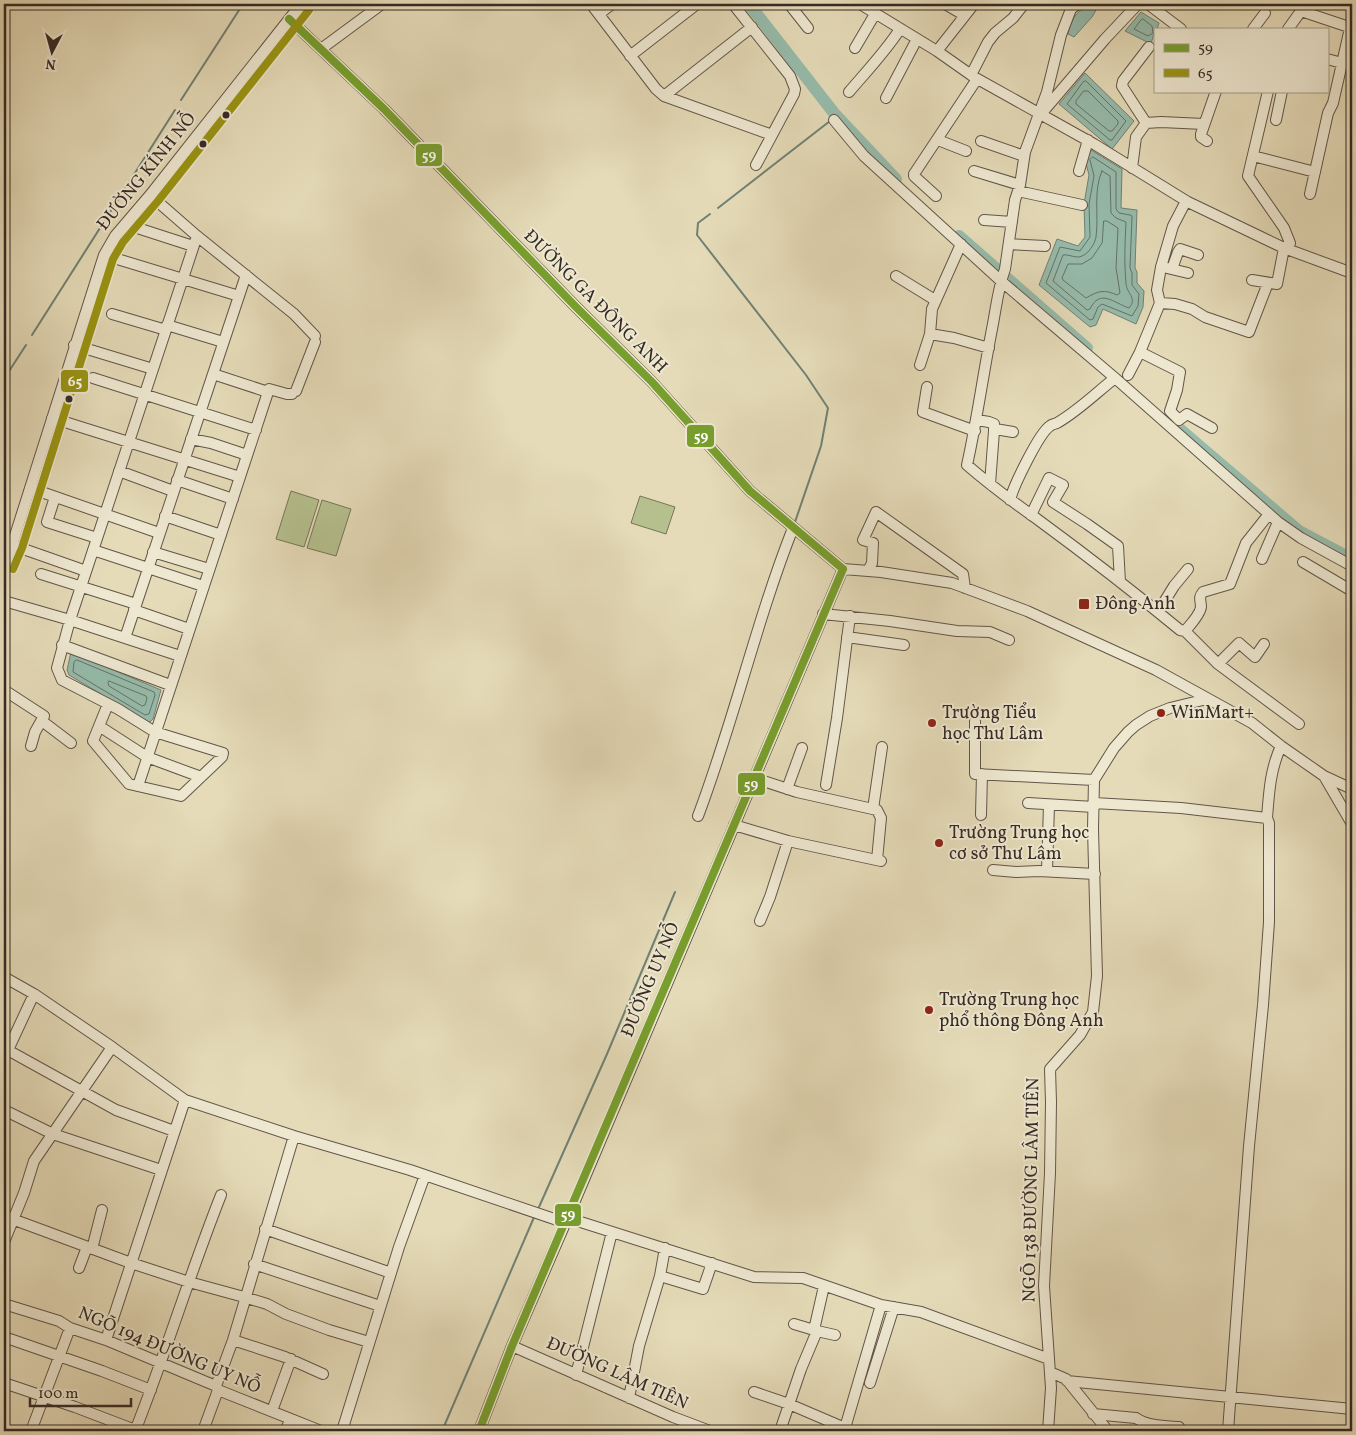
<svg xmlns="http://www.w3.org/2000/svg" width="1356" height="1435" font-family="Vollkorn,serif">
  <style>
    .green { fill: #b5c08e; stroke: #76755a }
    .water { fill: #96bbab; stroke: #708175 }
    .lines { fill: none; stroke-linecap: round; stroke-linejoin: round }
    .shore { stroke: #667268; stroke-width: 1 }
    .stream { stroke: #708175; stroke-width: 2 }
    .river { stroke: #96bbab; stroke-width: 12 }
    .minor-casing { stroke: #62564a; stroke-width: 12 }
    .minor { stroke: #eee8d1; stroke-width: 10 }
    .bus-1-casing { stroke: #eee8d1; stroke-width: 11 }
    .bus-2-casing { stroke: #eee8d1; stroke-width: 11 }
    .bus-1 { stroke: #789e2d; stroke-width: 8 }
    .bus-2 { stroke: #9a9412; stroke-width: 8 }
    .bus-dot { fill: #362a25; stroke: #eee8d1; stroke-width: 2 }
    .poi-dot { fill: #8f2418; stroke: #eee8d1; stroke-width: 2 }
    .labels { text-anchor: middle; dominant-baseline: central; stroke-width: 4; stroke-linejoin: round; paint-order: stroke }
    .street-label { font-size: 18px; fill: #362a25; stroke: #eee8d1 }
    .poi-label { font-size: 18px; fill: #362a25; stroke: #eee8d1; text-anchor: start }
    .line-badge { stroke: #eee8d1; stroke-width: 2 }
    .badge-label { font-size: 14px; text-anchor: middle; font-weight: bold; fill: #fff }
  </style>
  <rect width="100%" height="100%" fill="#e5dbb8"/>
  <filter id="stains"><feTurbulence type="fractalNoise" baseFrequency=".004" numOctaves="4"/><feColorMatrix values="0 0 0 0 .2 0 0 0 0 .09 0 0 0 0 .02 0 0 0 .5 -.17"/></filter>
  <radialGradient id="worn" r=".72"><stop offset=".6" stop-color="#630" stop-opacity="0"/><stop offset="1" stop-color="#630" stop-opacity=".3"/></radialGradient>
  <!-- green -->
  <path class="green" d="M291,491L319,500L304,547L276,539Z
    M640,496L675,507L666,534L631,523Z
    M322,500L351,509L336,556L307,548Z"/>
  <!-- water -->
  <path class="water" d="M1099,5L1092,17L1074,37L1068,34C1073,14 1078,8 1099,5Z
    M1141,12L1159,23L1157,29H1155L1151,44L1125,31Z
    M1085,73L1134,121L1112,149L1059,104Z
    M1088,148L1122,169L1121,208L1137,210L1135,268L1137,272V283L1144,291L1143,307L1136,324L1103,309L1096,325L1090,327L1039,285L1057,239L1078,246L1085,237L1084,204L1089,175L1085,160Z
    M71,652L161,690L153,719L150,722L146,721L69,675L67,670Z"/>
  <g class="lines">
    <!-- shore -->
    <path class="shore" d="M1143,19L1152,26L1153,33L1148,36L1134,29L1141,20Z
      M1086,81L1126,121L1112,140H1110L1067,104L1083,82Z
      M1084,91H1088L1118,121V124L1112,131H1109L1076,104V101Z
      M1093,157L1116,172V209L1119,213L1130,215L1132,216L1130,268L1132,273V285L1139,294L1138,306L1132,316L1102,304L1098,307L1093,319L1090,320L1046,283L1060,247L1080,251L1090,237L1089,204L1094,176L1090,160Z
      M1102,171L1110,176L1111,213L1116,218L1126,222C1125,243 1124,263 1126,283C1126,293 1138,298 1129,308C1114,303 1100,288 1090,309L1087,310L1053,281L1063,255C1069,254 1076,259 1082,256C1088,254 1095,244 1096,237C1099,216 1093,190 1102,171Z
      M1104,221H1107L1118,228L1116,268L1120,293L1117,295C1104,289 1098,291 1086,298L1063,280L1062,278L1068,264H1082L1092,258L1102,243Z
      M77,660L154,692L155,695L149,714L145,715L73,672L74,662Z
      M109,681L146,696L147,698L145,705L142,706L109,686L108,683Z"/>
    <!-- stream -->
    <path class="stream" d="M181,100L243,4
      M718,208L830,121
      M710,214L698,223L697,235L806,375L828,408L821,446L795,522
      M32,335L175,110
      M4,379L26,345
      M539,1207L607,1054L675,892
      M442,1431L535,1215"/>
    <!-- river -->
    <path class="river" d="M749,4L834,113L896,179
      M959,236L1087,348
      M1168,419L1299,531L1352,559"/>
    <!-- minor casing -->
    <g class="minor-casing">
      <path id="minor" d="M591,4L656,89L664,96L772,135
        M733,4L790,76L795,89L794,94L756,165
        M789,4L808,28
        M860,4L937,51L974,77L1094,144L1188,202L1284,248L1352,273
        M945,4L964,15
        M1078,4L1071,9L1061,35L1047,92L1025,152L1020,185L1015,200L1005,269C998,288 996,309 992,329C983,375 977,420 967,465C990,485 1013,502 1037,519C1086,555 1134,592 1180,630L1185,631L1218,664L1299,724
        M1148,4L1181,29
        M1301,11L1352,28
        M599,14L612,4
        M289,19L384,109L576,307L652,382L750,491L843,569L881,572L952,583L1027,611L1156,670L1252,723L1281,746L1324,776L1352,789
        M1253,29L1265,13
        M1288,29L1301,11
        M855,48L875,14
        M321,49L382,4
        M937,51L974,4
        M630,56L697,4
        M1327,59L1342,63
        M971,75L988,42L995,33L1013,18L1024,4
        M849,92C866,72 886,51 900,29
        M664,96L752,27
        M886,98L917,39
        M1041,114L1105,39L1138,4
        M834,120L864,156L1001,281L1115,378L1278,522
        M1276,120L1282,91
        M1146,123L1122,86L1123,81L1149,47
        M938,140L966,151
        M981,141L1024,156
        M1207,141L1201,137V134L1216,91
        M1253,156L1315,172
        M1132,168L1136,137L1146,123L1161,122L1204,124
        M974,171L1020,185
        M1079,171L1088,140
        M1018,191L1082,205
        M1310,194L1328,113L1333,103L1350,28
        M150,195L197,236L294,314L315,336
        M936,196L914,176V174L977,79
        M984,220L1012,222
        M125,224L193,246
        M1009,244L1045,246
        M104,255L239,296
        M1167,268L1188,273
        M1172,269L1178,252L1180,249L1198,255
        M896,276L935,300
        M1252,280L1277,284L1284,248L1290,243L1284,228L1248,176L1268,91
        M1160,303L1175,304L1192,309L1205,317L1249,332L1268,283
        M112,314L166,330
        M167,325L223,342
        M930,334L954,338L989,348
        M74,345L153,369
        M1140,352L1160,303L1157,290L1161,267L1173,226L1186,201
        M920,365L930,334L932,309L961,244
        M213,374L268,392
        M1128,375L1140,352L1180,372L1177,390L1170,411L1179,420L1187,414L1212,428
        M93,378L256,430
        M927,387L923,412L975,431
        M296,391L315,342
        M52,418L240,477
        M977,420L989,422L994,424V431
        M191,439L211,443L247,455
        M119,471L173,491
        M177,480L233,499
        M990,484L994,431L995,429L1013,432
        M30,488L159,533
        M55,497L47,522L97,538
        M1010,500C1013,487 1039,433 1050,426C1052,424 1055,424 1057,423C1078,411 1096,393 1115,378
        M1031,515L1049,478L1063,485L1053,502L1087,524L1118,546L1120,582
        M165,516L221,535
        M12,545L86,571
        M93,550L203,586
        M153,552L209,569
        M1262,559L1278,522L1301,538L1352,566
        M1303,562L1352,591
        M4,565L12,545L104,255L115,236L150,195L301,4
        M868,571L872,563L873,543L863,540L876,512L963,574L965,588
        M41,574L136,604
        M4,601L70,620L180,656
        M134,610L189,629
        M1158,612L1174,586L1188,569
        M823,614L890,621L957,631L990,632L1009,640
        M1185,631C1190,625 1200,615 1201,607C1201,600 1198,598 1203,592L1230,584L1246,543L1269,514
        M847,637L904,645
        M125,638L246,275
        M62,645L170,685
        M1218,664L1239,643L1255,657L1264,644
        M4,690L44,716L35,732L31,746
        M108,704L93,741L129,784L181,796L222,757L223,753L155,732L118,709L62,680L57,668L70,620L197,236
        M42,721L71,743
        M975,721V774L1094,780
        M99,726L147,757L201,777
        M1324,776L1352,824
        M754,778L797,792L877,810L881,818L877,860
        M826,785L837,718L850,616
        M138,786L269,389L287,394H292
        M787,789L802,748
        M1028,803L1094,807
        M1094,803L1181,808L1267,818L1269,823V922L1263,1005L1249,1146L1228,1431
        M873,809L882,747
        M981,815L982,774
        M698,816C734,721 756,622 793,528
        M1267,818C1269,793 1270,770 1281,746
        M734,825L788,841L881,861
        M993,870L1016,872L1039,871L1095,874
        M1047,871L1049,805
        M760,921L770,897L788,841
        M4,977L34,994L112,1047L185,1100L294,1136L410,1170L566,1223
        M4,1048L116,1110L174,1131
        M8,1050L34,994
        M4,1110L53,1134L161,1170
        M4,1216L131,1263L189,1282L244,1297L267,1304L286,1314L329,1330L369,1342
        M568,1218L754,1277L803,1278L881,1305L921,1312L1049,1359
        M265,1229L391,1273
        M4,1242L24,1193L34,1161L112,1047
        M92,1249L102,1210
        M254,1264L380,1306
        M79,1268L87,1247
        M660,1276L703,1289L712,1263
        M4,1304L59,1321L70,1328L106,1340L216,1386L218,1390L321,1431
        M794,1324L814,1330
        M817,1331L835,1335
        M4,1337L102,1371L151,1390
        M106,1340L185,1100
        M233,1340L285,1357L323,1374
        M512,1346L673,1417L710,1431
        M1050,1372L1066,1379L1108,1431
        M576,1375L612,1232
        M1067,1381L1352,1409
        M4,1383L75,1407L138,1431
        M870,1383L894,1307
        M216,1386L233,1340L294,1136
        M754,1392L789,1404L845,1428L881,1305
        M629,1398L639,1346L660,1276L665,1248
        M272,1411L291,1359
        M1093,1414L1136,1418C1147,1426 1165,1426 1179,1427L1178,1431
        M31,1431L70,1328
        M135,1431C166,1353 190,1273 221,1195
        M203,1431L218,1390
        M285,1431L291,1419
        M342,1431L399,1247L425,1175
        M479,1431L512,1346L571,1210L843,569
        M780,1431L801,1369L817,1331L814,1330L824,1286
        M1048,1431L1051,1388L1044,1286L1050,1173L1051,1102L1050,1069L1080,1035L1093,1012L1097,976L1093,829L1094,780L1114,748L1128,732L1136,725L1150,716L1170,708L1207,699"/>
    </g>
    <!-- minor -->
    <use href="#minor" class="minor"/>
    <!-- bus-1 casing -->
    <g class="bus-1-casing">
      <path id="bus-1" d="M289,19L384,109L576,307L652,382L750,491L843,569
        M479,1431L512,1346L843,569"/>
    </g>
    <!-- bus-2 casing -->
    <g class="bus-2-casing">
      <path id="bus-2" d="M13,569L22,548L113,259L123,242L158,201L309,10"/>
    </g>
    <!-- bus-1 -->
    <use href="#bus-1" class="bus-1"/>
    <!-- bus-2 -->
    <use href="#bus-2" class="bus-2"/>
  </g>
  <!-- markers -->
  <g class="bus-dot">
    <circle cx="226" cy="115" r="4.5"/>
    <circle cx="203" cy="144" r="4.5"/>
    <circle cx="69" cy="399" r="4.5"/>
  </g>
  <g class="poi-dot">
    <rect x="1078" y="598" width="12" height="12" rx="2.5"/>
    <circle cx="1161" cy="713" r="5"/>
    <circle cx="932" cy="723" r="5"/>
    <circle cx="939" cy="843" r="5"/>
    <circle cx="929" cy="1010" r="5"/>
  </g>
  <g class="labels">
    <!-- street labels -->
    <g class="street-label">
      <text transform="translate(147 172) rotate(-51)">ĐƯỜNG KÍNH NỖ</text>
      <text transform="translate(595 302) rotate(45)">ĐƯỜNG GA ĐÔNG ANH</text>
      <text transform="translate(651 980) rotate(-67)">ĐƯỜNG UY NỖ</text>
      <text transform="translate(1032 1190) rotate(-89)">NGÕ 138 ĐƯỜNG LÂM TIÊN</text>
      <text transform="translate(169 1351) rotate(23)">NGÕ 194 ĐƯỜNG UY NỖ</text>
      <text transform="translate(617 1374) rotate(24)">ĐƯỜNG LÂM TIÊN</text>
    </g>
    <!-- poi labels -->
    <g class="poi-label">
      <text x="1095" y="604">Đông Anh</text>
      <text x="942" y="713">Trường Tiểu<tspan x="942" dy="21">học Thư Lâm</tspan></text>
      <text x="1171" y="713">WinMart+</text>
      <text x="949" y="833">Trường Trung học<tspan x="949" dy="21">cơ sở Thư Lâm</tspan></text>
      <text x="939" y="1000">Trường Trung học<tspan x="939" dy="21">phổ thông Đông Anh</tspan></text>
    </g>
  </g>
  <g class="line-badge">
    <rect x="415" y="143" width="28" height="24" rx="5" fill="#789e2d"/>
    <rect x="60" y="369" width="29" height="24" rx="5" fill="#9a9412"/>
    <rect x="686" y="424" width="29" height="24" rx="5" fill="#789e2d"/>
    <rect x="737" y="772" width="29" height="24" rx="5" fill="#789e2d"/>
    <rect x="554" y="1203" width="28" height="24" rx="5" fill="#789e2d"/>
  </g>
  <g class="badge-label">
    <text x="429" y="160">59</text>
    <text x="75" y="386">65</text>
    <text x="701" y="441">59</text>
    <text x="751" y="789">59</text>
    <text x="568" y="1219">59</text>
  </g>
  <!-- margin -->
  <rect width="1356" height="1435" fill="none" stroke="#e5dbb8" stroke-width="20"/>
  <rect x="5" y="5" width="1346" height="1425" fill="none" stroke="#362a25" stroke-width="2.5"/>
  <rect x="10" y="10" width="1336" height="1415" fill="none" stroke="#362a25"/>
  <!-- legend -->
  <rect x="1154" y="28" width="175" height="65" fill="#eee8d1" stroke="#a49c8c"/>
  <rect x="1164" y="44" width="25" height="8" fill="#789e2d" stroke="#a49c8c"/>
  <text x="1198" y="52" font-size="15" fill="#362a25">59</text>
  <rect x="1164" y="69" width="25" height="8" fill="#9a9412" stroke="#a49c8c"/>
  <text x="1198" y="78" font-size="15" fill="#362a25">65</text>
  <!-- north arrow -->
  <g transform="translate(52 52) rotate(186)" stroke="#eee8d1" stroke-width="4" paint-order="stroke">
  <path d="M0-4L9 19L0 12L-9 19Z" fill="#362a25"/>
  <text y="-8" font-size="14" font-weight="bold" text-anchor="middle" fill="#362a25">N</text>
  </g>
  <!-- scale -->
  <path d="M30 1398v8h101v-8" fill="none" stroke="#362a25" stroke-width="2.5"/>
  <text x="38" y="1398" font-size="15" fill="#362a25" stroke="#eee8d1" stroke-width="4" paint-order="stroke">100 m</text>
  <rect width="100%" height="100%" filter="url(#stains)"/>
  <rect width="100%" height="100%" fill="url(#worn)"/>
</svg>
